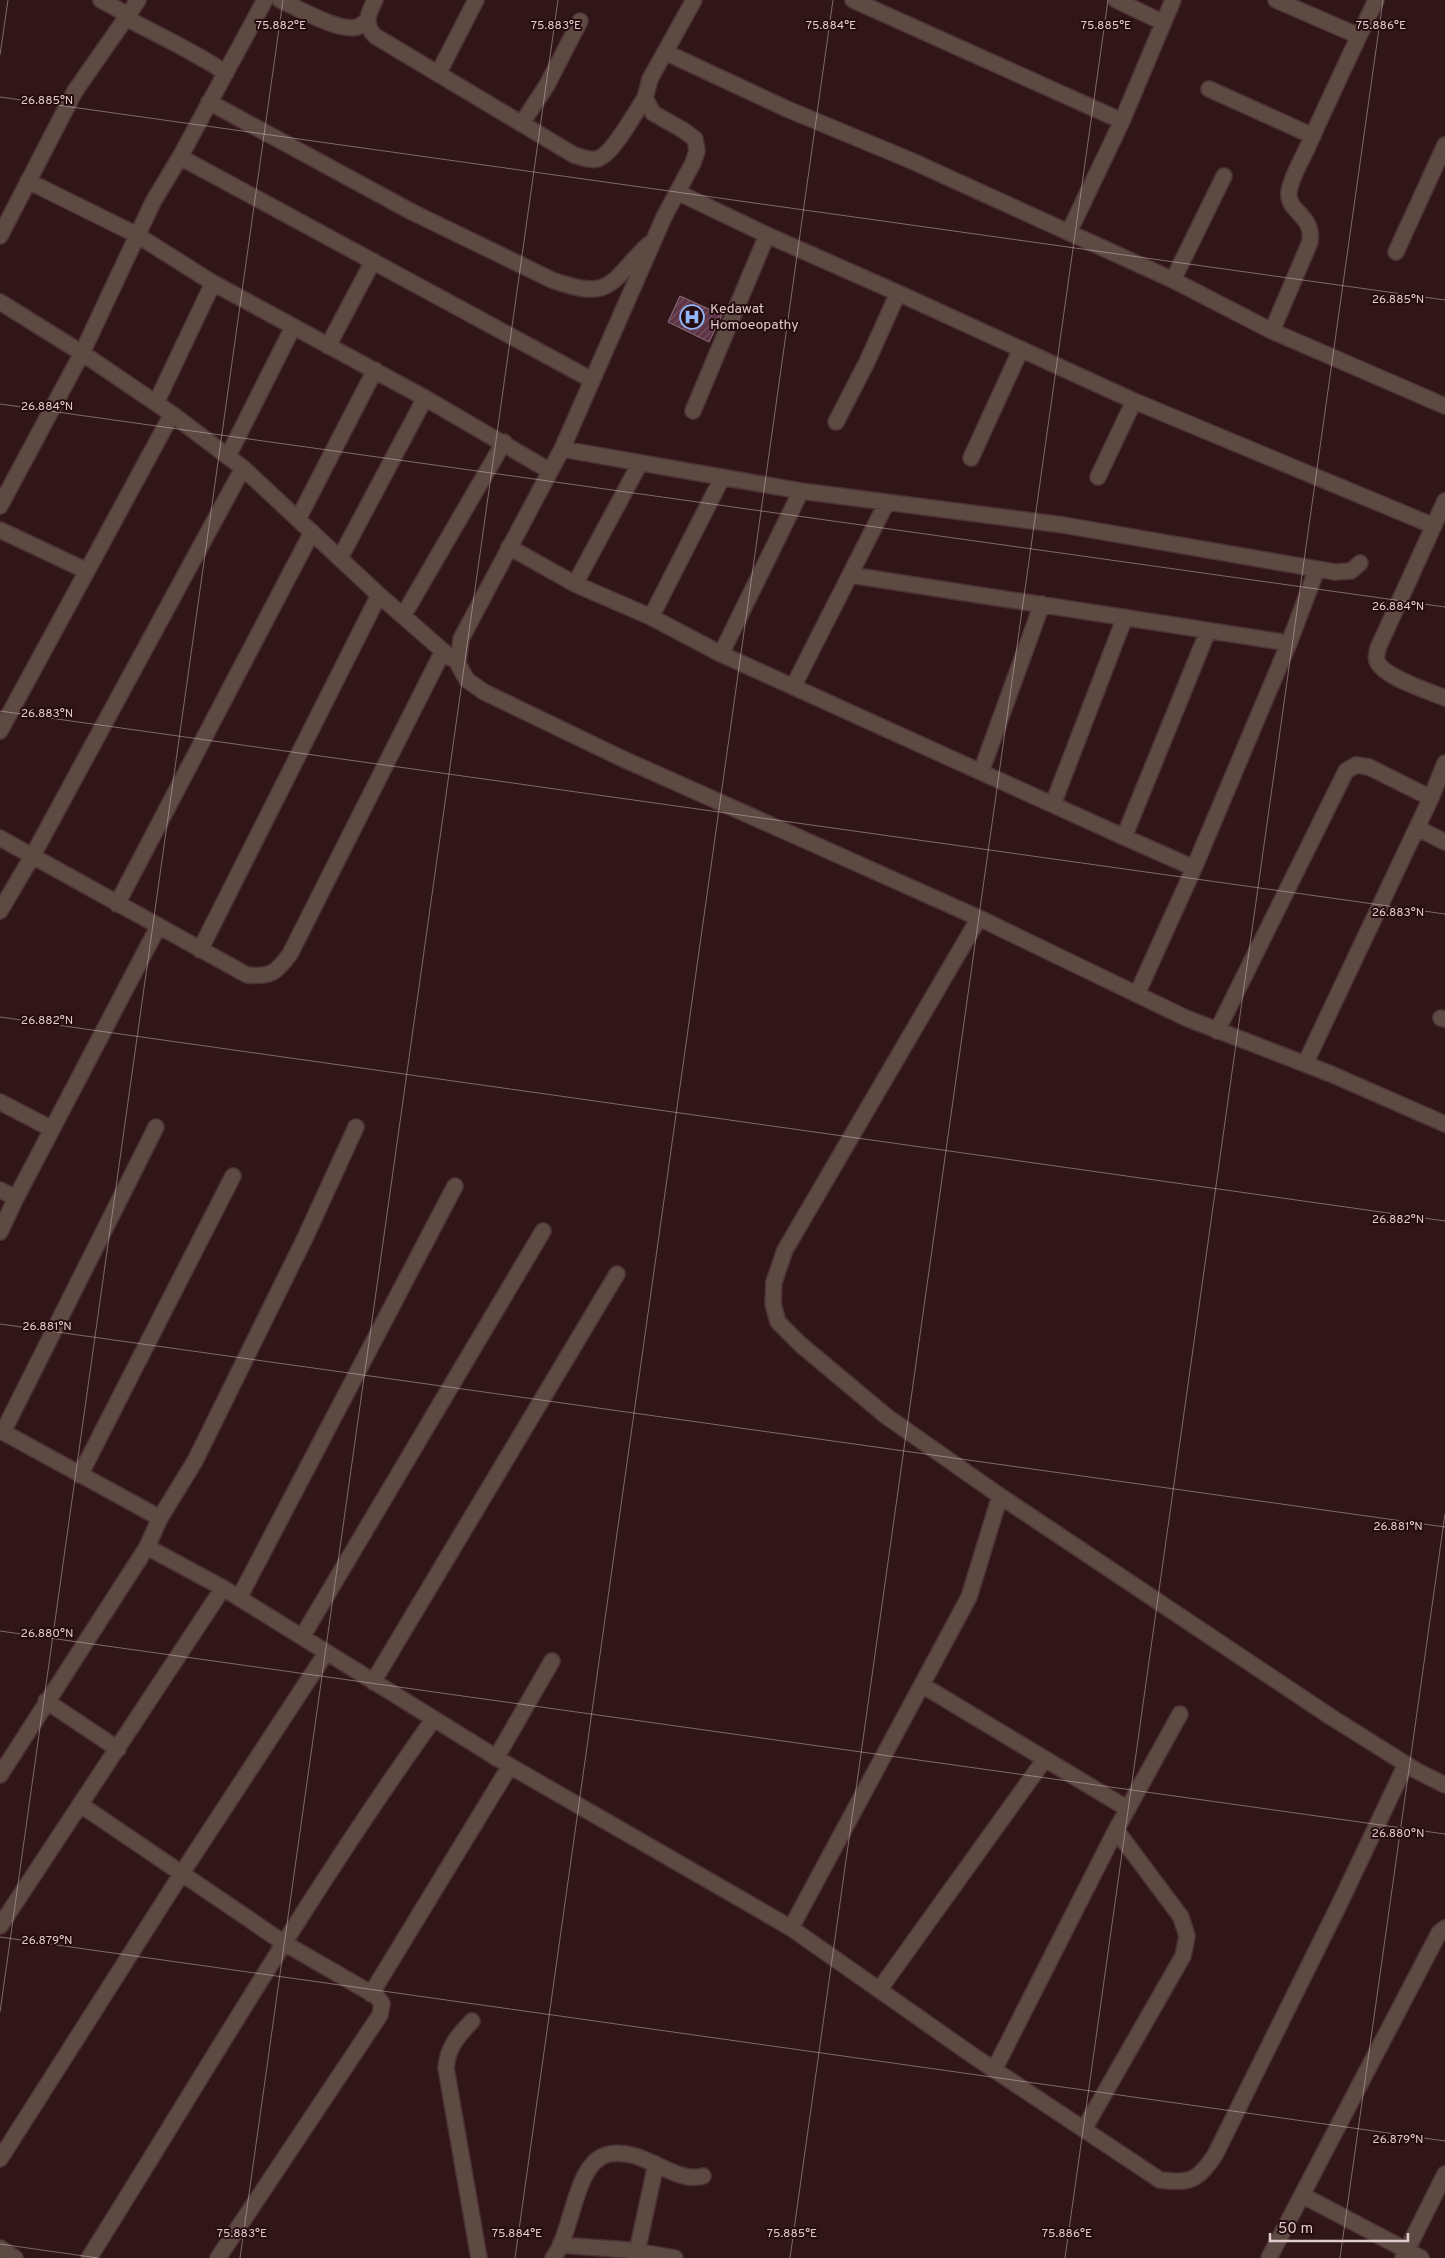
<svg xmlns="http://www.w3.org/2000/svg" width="1445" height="2258" font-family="Overpass,sans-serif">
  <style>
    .building { fill: url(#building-hatch); stroke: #906f7c }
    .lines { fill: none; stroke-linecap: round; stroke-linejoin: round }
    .minor-casing { stroke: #4d3335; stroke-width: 18 }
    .minor { stroke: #5d4a43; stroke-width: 15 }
    .ticks { fill: none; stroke: #dfcbcc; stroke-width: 1; stroke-opacity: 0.45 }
    .labels { text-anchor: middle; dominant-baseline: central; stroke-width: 4; stroke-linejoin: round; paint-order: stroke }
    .poi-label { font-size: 14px; fill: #dfcbcc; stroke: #270c0f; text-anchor: start }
    .ticks-label { font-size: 12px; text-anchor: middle; fill: #dfcbcc; stroke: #270c0f; stroke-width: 4; stroke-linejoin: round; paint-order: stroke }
  </style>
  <defs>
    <pattern id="building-hatch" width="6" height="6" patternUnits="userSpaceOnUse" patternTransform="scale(1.25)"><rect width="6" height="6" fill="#5d3445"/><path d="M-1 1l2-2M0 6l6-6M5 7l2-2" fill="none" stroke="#74505f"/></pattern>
  </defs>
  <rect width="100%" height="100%" fill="#311618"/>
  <!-- building -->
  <path class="building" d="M680,296L722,315L709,342L668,322Z"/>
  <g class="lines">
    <!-- minor casing -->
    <g class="minor-casing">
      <path id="minor" d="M101,0L128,15
        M280,0C298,8 338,32 357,27C360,26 364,23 367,21
        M375,0C368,14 363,24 375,36L574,155C582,157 589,161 597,159C613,155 635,112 645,98
        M694,0L650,79L645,98L653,113L683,130L695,139L697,151L693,163L664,217L562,449L461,639L458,664L467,680L484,692L621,758L979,918L1186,1018L1331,1074L1445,1124
        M853,0L1122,121
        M1116,0L1162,22
        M1276,0L1359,36
        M126,18L138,0
        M665,52L787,109L912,161L1173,280L1272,331L1445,406
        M438,74L476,0
        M1209,89L1313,136
        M209,102L412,212L552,280C613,302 609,282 649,244
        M522,123L547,85L580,21
        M180,157L592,380
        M28,181L137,235L213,283L425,398L550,471
        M679,193L767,235L898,293L1134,401L1434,526
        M1069,232L1122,121L1173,0
        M0,236L75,91L126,18C160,36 195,52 226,73
        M1396,252L1445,145
        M1173,280L1224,176
        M0,302L82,353L172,414L243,468L379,595L451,658
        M1272,331L1310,242C1314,214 1287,213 1289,192C1291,177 1302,160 1308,146C1330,97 1353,49 1376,0
        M328,346L373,261
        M156,403L213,283
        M693,411L767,235
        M836,422L867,362L898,293
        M562,449L801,491L1063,525L1335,572L1351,571L1360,563
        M228,456L293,327
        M971,458L1021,349
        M1098,477L1134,401
        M1445,501L1378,648C1377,653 1375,658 1378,663C1386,678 1429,691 1445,698
        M0,506L82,353L153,202L180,157L265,0
        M298,519L375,370
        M0,530L87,571L0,731
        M509,547L575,584L651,617L721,654L1124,837
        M340,558L425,398
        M87,571L172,414
        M850,575L1289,643
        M575,584L640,463
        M403,616L504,442
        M651,617L722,478
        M721,654L801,491
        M793,687L887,502
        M981,772L1042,604
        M1053,804L1125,617
        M1417,828L1445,842
        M0,838L247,975C271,977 276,973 290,954L443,651
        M1194,868L1289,643L1317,569
        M117,904L312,532
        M0,911L33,855L243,468
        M979,918L785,1250L774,1282L773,1304L778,1322L800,1344L886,1416L1000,1496L1331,1717L1417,1771L1445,1785
        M200,950L379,595
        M1137,994L1194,868L1124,837L1208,631
        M1441,1018L1445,1019
        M1217,1031L1346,771L1356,765L1369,767L1431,798
        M1305,1064L1431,798L1445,763
        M0,1102L52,1129
        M156,1127L3,1432L160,1518
        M0,1190L16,1198
        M0,1232L16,1198L158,927
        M80,1475L233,1176
        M147,1547L223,1588
        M239,1598L455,1186
        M302,1637L543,1231
        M373,1682L617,1274
        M922,1685L1128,1809
        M46,1701L118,1749
        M496,1758L552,1661
        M0,1775L147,1547L160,1518L195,1461L305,1238L356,1127
        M81,1805L284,1943L376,1996L382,2003L380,2015L218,2258
        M0,1926L223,1588L510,1766L791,1928L972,2055L1160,2180C1191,2184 1198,2180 1215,2155L1339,1905L1406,1764
        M791,1928L969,1597L1000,1496
        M879,1990L1045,1759
        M371,1994L510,1766
        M472,2021C458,2036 448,2046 446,2068L479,2258
        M994,2070L1116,1830L1180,1714
        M1084,2129L1183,1956L1187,1936L1181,1917L1116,1830
        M0,2159L182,1873L326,1653
        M1302,2195L1421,2258
        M560,2245L628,2250L675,2258
        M0,2248L15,2258
        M637,2252L656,2164
        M89,2258C202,2078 309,1893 433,1720
        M553,2258C573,2234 574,2161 609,2154C644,2147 675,2185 703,2176
        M1269,2258L1439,1933L1445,1928
        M1403,2258L1445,2174"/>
    </g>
    <!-- minor -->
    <use href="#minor" class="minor"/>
  </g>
  <!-- ticks -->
  <path class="ticks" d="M0,55L8,0M0,97L1445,300M0,404L1445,607M0,711L1445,914M0,1017L1445,1221M0,1324L1445,1527M0,1631L1445,1834M0,1937L1445,2141M0,2012L283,0M0,2244L98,2258M240,2258L558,0M515,2258L833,0M790,2258L1108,0M1065,2258L1383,0M1340,2258L1445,1514"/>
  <!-- icons -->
  <defs>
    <g id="hospital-ring" transform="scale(1.25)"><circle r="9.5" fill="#270c0f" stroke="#92b7fd" stroke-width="1.5"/><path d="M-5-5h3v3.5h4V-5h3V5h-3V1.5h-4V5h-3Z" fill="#92b7fd"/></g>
  </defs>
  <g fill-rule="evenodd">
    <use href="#hospital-ring" x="692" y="317"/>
  </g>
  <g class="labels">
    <!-- poi labels -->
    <g class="poi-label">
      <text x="710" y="309">Kedawat<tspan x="710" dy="16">Homoeopathy</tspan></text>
    </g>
  </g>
  <g class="ticks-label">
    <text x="281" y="29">75.882°E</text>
    <text x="556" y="29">75.883°E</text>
    <text x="831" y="29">75.884°E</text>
    <text x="1106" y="29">75.885°E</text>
    <text x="1381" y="29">75.886°E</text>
    <text x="47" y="104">26.885°N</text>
    <text x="1398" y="303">26.885°N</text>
    <text x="47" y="410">26.884°N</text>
    <text x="1398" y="610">26.884°N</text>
    <text x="47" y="717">26.883°N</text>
    <text x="1398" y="916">26.883°N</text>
    <text x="47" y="1024">26.882°N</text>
    <text x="1398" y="1223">26.882°N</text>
    <text x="47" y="1330">26.881°N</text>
    <text x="1398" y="1530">26.881°N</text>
    <text x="47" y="1637">26.880°N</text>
    <text x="1398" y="1837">26.880°N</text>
    <text x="47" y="1944">26.879°N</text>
    <text x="1398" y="2143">26.879°N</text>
    <text x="242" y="2237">75.883°E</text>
    <text x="517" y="2237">75.884°E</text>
    <text x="792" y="2237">75.885°E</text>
    <text x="1067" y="2237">75.886°E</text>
  </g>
  <!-- scale -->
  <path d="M1270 2233v8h138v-8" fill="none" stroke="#dfcbcc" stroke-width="2.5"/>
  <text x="1278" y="2233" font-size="15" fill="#dfcbcc" stroke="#270c0f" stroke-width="4" paint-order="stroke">50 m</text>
</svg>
